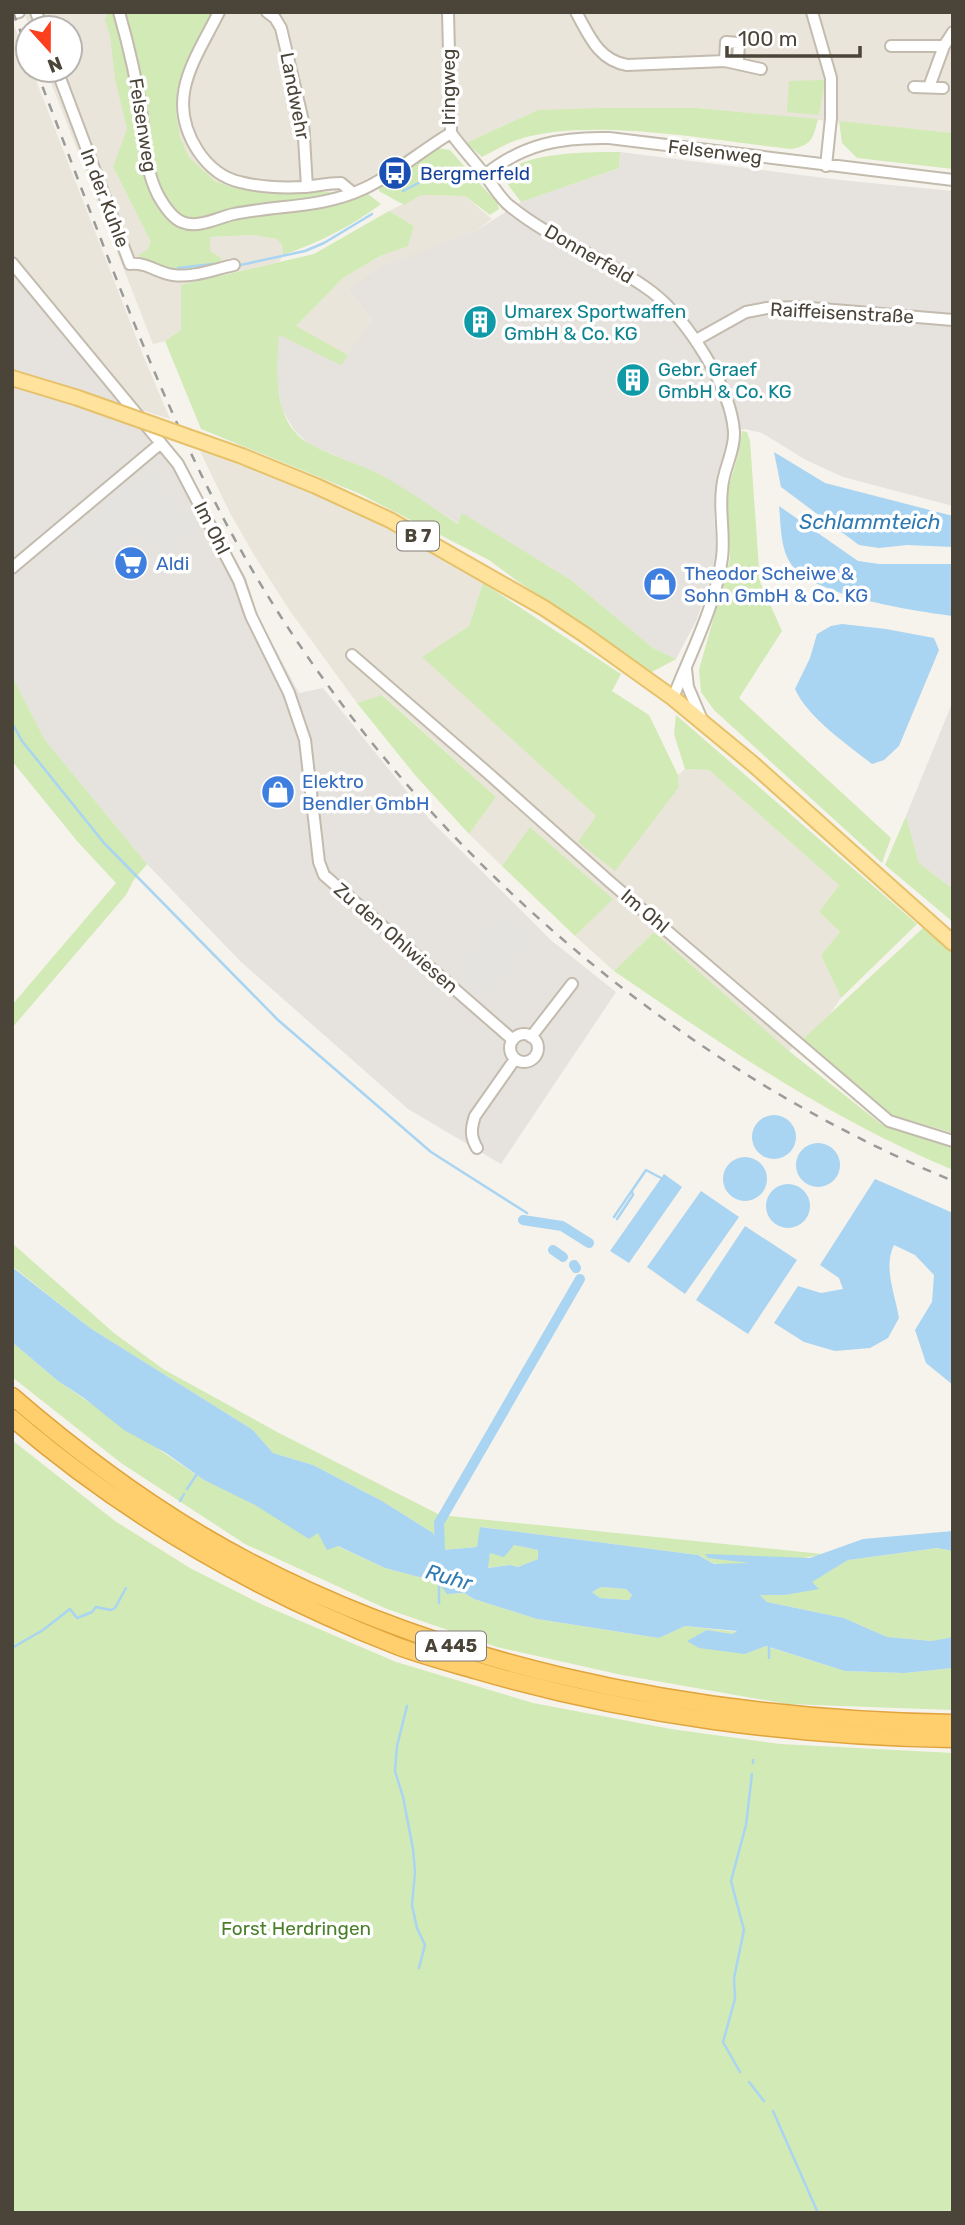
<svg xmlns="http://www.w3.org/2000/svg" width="965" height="2225" font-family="Rubik,sans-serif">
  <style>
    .residential { fill: #eae5da }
    .industrial { fill: #e6e2dd }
    .green { fill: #d2eab5 }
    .parking { fill: #e5e3e0 }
    .water { fill: #a9d4f2; fill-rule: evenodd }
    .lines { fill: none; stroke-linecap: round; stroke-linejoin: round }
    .stream { stroke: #a9d4f2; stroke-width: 2.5 }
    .canal { stroke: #a9d4f2; stroke-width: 10 }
    .river { stroke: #a9d4f2; stroke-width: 16 }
    .minor-casing { stroke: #c2bbae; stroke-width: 14 }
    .major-casing { stroke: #e6c16a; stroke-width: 18 }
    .highway-casing { stroke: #e0a43c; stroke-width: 19 }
    .minor { stroke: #fff; stroke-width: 10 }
    .major { stroke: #ffe39c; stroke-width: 14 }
    .highway { stroke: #ffcf6e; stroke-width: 16 }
    .rail { stroke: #9a9a9a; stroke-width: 2.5; stroke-dasharray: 9 9; stroke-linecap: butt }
    .major-bridge-casing { stroke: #e6c16a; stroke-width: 18; stroke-linecap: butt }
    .major-bridge { stroke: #ffe39c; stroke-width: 14 }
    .labels { text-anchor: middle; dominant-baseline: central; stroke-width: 7; stroke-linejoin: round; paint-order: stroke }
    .shield { fill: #fff; stroke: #817c74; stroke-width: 2 }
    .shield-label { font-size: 18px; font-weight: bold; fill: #4b4439 }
    .street-label { font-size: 19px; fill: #4b4439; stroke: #fff }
    .transit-label { font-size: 19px; fill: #164399; stroke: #fff; text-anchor: start }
    .culture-label { font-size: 19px; fill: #0d838f; stroke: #fff; text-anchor: start }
    .shop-label { font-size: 19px; fill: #366cbe; stroke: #fff; text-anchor: start }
    .park-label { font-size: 19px; fill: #4a7f2a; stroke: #fff }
    .water-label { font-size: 21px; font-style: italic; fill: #2e7ab2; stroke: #fff }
  </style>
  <rect width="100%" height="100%" fill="#f6f3ec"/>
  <!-- residential -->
  <path class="residential" d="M24,12H109L115,79L128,129L113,167L151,242L147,251L139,255L210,251L209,237L254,235L277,239L282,245L283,255L279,262L181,285V330L165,341L153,344L46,70H70V28H30Z
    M213,12H953V133L696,108L538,110L466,143L456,132L343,191L313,192L231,187L215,181L189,157L180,137L176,112L178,87L187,62Z
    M12,20L28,60V70H32L143,355L170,419L138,409L12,255Z
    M421,195L465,196L492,219L476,231L436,247L348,290L372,319L348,355L295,327L343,278L380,256L408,245L414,226L389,211Z
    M200,451L271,476L333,502L427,548L483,583L469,626L423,657L596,816L679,787L678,775L685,769L709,770L839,885L819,912L840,932L821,955L841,998L827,1018L789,1051L654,932L614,971L575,936L612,899L531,828L502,866L469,834L496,797L383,695L357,703L290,611L254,555L230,513Z"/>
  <!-- industrial -->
  <path class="industrial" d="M620,152L840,180L953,191V506L843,477L806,460L762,433L745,429L731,432L717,475L714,516L716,552L710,582L696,621L676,659L653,648L571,580L463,514L459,524L381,475L309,444L295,431L282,410L275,371L279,334L341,364L372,319L348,290L380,267L476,231L521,202L619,168Z
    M12,272L104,380L182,463L246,578L256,613L299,693L323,688L430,820L552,941L616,992L501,1164L408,1109L240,961L147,864L45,740L12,676Z
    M953,701V889L919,863L906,816Z"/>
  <!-- green -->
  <path class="green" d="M108,12H213L187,62L178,86L176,112L180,137L189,157L215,181L231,187L368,194L381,204C352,226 318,243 283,255L282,245L277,239L254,235L210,237V251L221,258L220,265C186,271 168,279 138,255L147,250L151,242L113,167L127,129L115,79L110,35L105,20Z
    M825,80L819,115L787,112L789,81Z
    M604,108H696L818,119C813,139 812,145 791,149C714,141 589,116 517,140C505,144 494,151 482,157L466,143L538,110Z
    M839,121L953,133V169L857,158L842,143Z
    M436,148L450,150L497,203L499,209L490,215L465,196L421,195L404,205L379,191L380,183Z
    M620,152L619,168L521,202L503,178C515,151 594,152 620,152Z
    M389,211L414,226L408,246L380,256L343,278L296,326L348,355L341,365L279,335C276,372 272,425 312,445C335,457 359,464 381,475C408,490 433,508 458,524L462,513L571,580L653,648L676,659L652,672L520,583L489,560L358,493L201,429L165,341L181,330V285L314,254Z
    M742,431L747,432L750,441L760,582L782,631L739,698L891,838L882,863L714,710L701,692L699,670L730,559L727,493L739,452Z
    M483,583L621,674L612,691L649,715L678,775L679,787L615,871L578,842L596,816L422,657L469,626Z
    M12,676L45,740L147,864L133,881L126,895L12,1028V1005L116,883L77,841L12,761Z
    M382,695L496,797L469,834L415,775L357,703Z
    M676,715L917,924L841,998L821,955L840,932L819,912L839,885L709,770L685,769L674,734Z
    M906,816L919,863L953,889V922L885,865Z
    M530,827L613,899L575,936L502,866Z
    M923,928L953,953V1133L892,1115L803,1039Z
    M654,932L789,1051L881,1124L953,1148V1170C832,1120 722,1045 614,971Z
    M12,1243L114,1333L163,1369L279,1433L440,1515L822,1554C805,1560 729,1568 713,1563C708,1561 703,1557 698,1555L481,1527L477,1547L442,1550L433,1533L382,1501L313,1465L273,1453L253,1430L90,1328L12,1266Z
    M12,1342L58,1381L204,1480L318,1533L337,1546L385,1568L438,1582L448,1594L464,1593L474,1599L537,1619L659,1638L685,1626L739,1632L733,1634L707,1630L745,1654L765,1646L845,1671L905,1673L953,1668V1710L787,1704L622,1675L497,1647L387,1609L245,1544L121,1463L12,1377Z
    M12,1440L115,1521L190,1568L261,1604L396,1662L533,1703L671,1729L780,1744L953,1753V2213H12Z
    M514,1545L538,1550V1559L518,1567L510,1565L487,1568L490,1553Z
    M937,1548L953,1551V1637L933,1641L887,1637L844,1618L767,1602L759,1594L785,1595L818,1588L811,1582L848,1560Z
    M601,1587L626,1589L632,1595L629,1600L600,1598L592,1592Z"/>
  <!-- parking -->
  <path class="parking" d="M155,471L198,531L163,559L140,533L94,571L69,537L131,484Z
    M499,910L536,939L496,990L491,986L481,998L455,978L464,966L459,961Z"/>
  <!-- water -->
  <path class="water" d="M774,452L825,483L953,516V547L907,545L879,548L859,545L781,487Z
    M779,506L858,561L879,564H953V616C915,611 812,596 791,564C780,548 781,524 779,506Z
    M842,624L886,629L934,638L939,650L899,746L884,760L872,764C848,745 807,717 795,689L810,658L817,634L831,626Z
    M752 1137a22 22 0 1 1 44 0a22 22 0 1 1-44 0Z
    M796 1165a22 22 0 1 1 44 0a22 22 0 1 1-44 0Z
    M723 1179a22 22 0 1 1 44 0a22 22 0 1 1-44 0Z
    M664,1174L682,1187L629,1263L610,1251Z
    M875,1179L953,1213V1385L926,1363L915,1330L932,1302L934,1275L915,1255L894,1245C883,1267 895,1294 899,1318L888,1338L870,1348L835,1351L804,1342L774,1323L798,1286L821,1293L843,1289L839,1278L820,1265Z
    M766 1206a22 22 0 1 1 44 0a22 22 0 1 1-44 0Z
    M701,1191L739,1217L685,1294L647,1267Z
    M745,1226L797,1260L748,1334L696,1300Z
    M12,1267L90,1328L253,1430L273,1453L313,1465L382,1501L433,1533L442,1550L477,1547L480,1527L698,1555L714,1564L750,1563L708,1558L705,1554L810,1558L863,1539L953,1531V1551L937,1548L848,1560L812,1582L819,1589L785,1595H760L767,1602L844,1618L887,1637L932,1641L953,1637V1668L905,1673L845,1671L766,1646L745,1654L699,1648L687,1641L707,1630L733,1634L737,1631L685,1626L659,1638L537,1619L474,1599L464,1593L447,1594L438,1582L385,1568L338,1546L327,1550L318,1533L309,1539L255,1505L204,1480L166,1453L124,1430L84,1398L58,1381L12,1342ZM514,1545L538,1550V1559L518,1567L510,1565L488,1568L490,1553L504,1557ZM601,1587L626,1589L632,1595L629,1600L600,1598L592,1592Z"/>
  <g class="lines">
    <!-- stream -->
    <path class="stream" d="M403,191L440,172
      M236,266L305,251L324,243L372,214
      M178,268L213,264L217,266
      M12,723L22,741L104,843L278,1020L431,1152L527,1213
      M614,1217L646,1170L661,1178
      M617,1219L633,1195L632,1192
      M187,1489L197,1474
      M180,1501L184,1494
      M439,1603V1579
      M12,1648L43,1630L70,1609L77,1618L92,1612L96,1607L111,1610L115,1608L126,1588
      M769,1658V1647
      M407,1706L397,1746L395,1771L403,1797L413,1849L415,1872L412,1905L417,1928L425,1945L419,1968
      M753,1763V1760
      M740,2072L723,2042L735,1999L734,1978L744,1930L731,1881L746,1825L752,1774
      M749,2082L764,2101
      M773,2111L818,2213"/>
    <!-- canal -->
    <path class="canal" d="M523,1220L562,1226L589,1243
      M553,1250L563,1257
      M574,1265L576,1268
      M440,1551L439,1523L580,1279"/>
    <!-- river -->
    <path class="river" d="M811,1648L841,1659L870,1661"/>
    <!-- minor casing -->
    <g class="minor-casing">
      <path id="minor" d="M36,12L42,28
        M119,12C129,47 137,81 142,117C145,144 145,169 158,195C163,204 172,218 182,222C198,229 219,217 234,214C278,205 324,208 365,188C395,174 422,150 451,133
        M219,12C195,60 164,99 198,151C208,166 222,178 240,182C259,187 284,188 304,187C316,186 328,183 341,183L353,193
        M267,12L275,18L281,28L303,121L307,187
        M448,12L451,133
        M576,12C589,35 598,60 627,65L725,61L761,69
        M812,12L831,78V118L826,166
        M12,14L19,12
        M891,46H944
        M725,61L726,42L739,43L738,62
        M57,70L130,264C147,262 157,273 173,275C193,278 215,269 234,265
        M914,87L943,88
        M929,87L944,46L953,32
        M451,133C461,147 473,160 484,174C493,185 500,199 511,207C554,242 608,259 652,292C687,319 731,387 734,432C735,452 723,469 722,489C719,511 725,535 722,558C715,607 691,652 673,698
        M485,175C523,144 561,137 609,138L953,180
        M12,263L178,464L239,581L251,616L289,693L305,740L319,862L324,875L513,1040
        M696,340L746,312L767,308L798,307L953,320
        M12,568L161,443
        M352,655L489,774L610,882L889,1121L953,1141
        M686,669L688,687L702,720
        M510 1048a14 14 0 1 1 28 0a14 14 0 1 1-28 0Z
        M531,1037L572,984
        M477,1148C470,1136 471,1128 475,1116L515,1059"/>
    </g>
    <!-- major casing -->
    <g class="major-casing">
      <path id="major" d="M12,378L78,398
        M242,456L316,486L390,520L544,608L585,635L673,698L754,765L953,943"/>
    </g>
    <!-- highway casing -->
    <g class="highway-casing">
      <path id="highway" d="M12,1396C71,1447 133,1494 200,1534C422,1666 696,1719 953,1723
        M12,1418C126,1516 256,1591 397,1646C423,1656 451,1663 478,1671C629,1715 795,1737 953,1739"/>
    </g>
    <!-- minor -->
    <use href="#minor" class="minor"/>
    <!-- major -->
    <use href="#major" class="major"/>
    <!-- highway -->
    <use href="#highway" class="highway"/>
    <!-- rail -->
    <path class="rail" d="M13,12L28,51
      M36,70C93,216 145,366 217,506C370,803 643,1053 953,1181"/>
    <!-- major-bridge casing -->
    <g class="major-bridge-casing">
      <path id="major-bridge" d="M78,398L242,456"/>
    </g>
    <!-- major-bridge -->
    <use href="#major-bridge" class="major-bridge"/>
  </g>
  <!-- icons -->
  <defs>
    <g id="bus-disc" transform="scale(1.75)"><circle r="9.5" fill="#1a4fb4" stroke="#fff"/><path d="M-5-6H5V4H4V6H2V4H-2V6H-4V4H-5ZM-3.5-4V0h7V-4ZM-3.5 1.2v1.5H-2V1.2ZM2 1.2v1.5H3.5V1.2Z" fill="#fff"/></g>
    <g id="building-disc" transform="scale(1.75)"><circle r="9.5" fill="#0f9aa8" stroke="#fff"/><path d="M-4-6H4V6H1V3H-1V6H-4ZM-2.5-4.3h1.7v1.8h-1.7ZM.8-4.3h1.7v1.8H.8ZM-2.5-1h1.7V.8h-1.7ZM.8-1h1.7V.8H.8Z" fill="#fff"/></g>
    <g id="supermarket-disc" transform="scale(1.75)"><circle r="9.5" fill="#3f7fe0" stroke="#fff"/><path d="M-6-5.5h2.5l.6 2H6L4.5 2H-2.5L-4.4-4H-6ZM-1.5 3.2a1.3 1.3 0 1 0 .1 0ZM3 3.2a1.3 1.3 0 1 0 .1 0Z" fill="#fff"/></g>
    <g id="shop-disc" transform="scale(1.75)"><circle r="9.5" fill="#3f7fe0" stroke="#fff"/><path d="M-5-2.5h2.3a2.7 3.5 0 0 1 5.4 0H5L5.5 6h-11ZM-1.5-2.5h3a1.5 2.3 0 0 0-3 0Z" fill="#fff"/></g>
  </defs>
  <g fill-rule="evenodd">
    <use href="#bus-disc" x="395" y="173"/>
    <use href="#building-disc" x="480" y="322"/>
    <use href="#building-disc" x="633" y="380"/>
    <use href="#supermarket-disc" x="131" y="563"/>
    <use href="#shop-disc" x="660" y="584"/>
    <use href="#shop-disc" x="278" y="792"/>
  </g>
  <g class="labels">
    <!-- shield labels -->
    <g class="shield">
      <rect x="397" y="521.5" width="42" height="29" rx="5"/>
      <rect x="416" y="1631.5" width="70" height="29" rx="5"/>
    </g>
    <g class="shield-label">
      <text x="418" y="536">B 7</text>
      <text x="451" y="1646">A 445</text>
    </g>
    <!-- street labels -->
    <g class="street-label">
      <text transform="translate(448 87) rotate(-90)">Iringweg</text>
      <text transform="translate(295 96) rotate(79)">Landwehr</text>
      <text transform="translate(143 125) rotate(81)">Felsenweg</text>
      <text transform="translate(715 152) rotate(7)">Felsenweg</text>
      <text transform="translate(105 198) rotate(69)">In der Kuhle</text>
      <text transform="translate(589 254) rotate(30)">Donnerfeld</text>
      <text transform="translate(842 313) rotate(3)">Raiffeisenstraße</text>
      <text transform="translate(212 528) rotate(63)">Im Ohl</text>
      <text transform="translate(645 911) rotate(40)">Im Ohl</text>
      <text transform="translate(396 938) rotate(41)">Zu den Ohlwiesen</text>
    </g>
    <!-- transit labels -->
    <g class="transit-label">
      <text x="420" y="173">Bergmerfeld</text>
    </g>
    <!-- culture labels -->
    <g class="culture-label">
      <text x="504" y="311">Umarex Sportwaffen<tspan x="504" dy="22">GmbH &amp; Co. KG</tspan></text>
      <text x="658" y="369">Gebr. Graef<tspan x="658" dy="22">GmbH &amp; Co. KG</tspan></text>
    </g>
    <!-- shop labels -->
    <g class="shop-label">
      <text x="156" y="563">Aldi</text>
      <text x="684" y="573">Theodor Scheiwe &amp;<tspan x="684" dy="22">Sohn GmbH &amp; Co. KG</tspan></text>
      <text x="302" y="781">Elektro<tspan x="302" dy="22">Bendler GmbH</tspan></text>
    </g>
    <!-- park labels -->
    <g class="park-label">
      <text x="296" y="1928">Forst Herdringen</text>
    </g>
    <!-- water labels -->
    <g class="water-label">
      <text x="870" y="521">Schlammteich</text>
      <text transform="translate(449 1577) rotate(16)">Ruhr</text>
    </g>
  </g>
  <!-- border -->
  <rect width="965" height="2225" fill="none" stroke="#4b4439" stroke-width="28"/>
  <!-- north arrow -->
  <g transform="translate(49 49) rotate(159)"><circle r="33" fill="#ffffff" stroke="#b7b4b0" stroke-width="2"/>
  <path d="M0-5L12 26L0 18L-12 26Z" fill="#fc3f1d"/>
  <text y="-10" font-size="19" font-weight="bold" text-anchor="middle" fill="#4b4439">N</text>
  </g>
  <!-- scale -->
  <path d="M727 46v10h133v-10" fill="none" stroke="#4b4439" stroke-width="3.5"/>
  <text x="738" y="46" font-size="21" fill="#4b4439" stroke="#ffffff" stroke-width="5" paint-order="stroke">100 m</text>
</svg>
